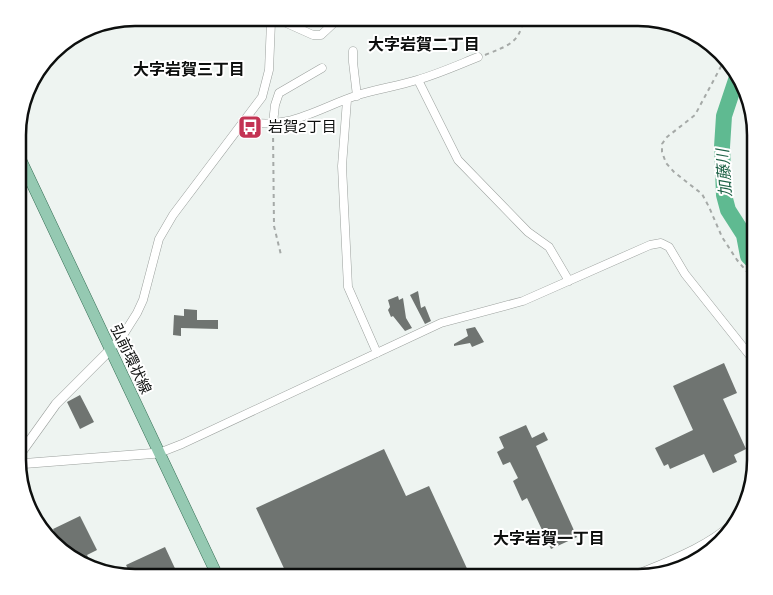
<svg xmlns="http://www.w3.org/2000/svg" width="773" height="595" font-family="Karla,'Noto Sans JP',sans-serif">
  <style>
    .lines { fill: none; stroke-linecap: round; stroke-linejoin: round }
    .river { stroke: #5fba91; stroke-width: 16 }
    .building { fill: #6f7471 }
    .minor-casing { stroke: #9ba09d; stroke-width: 9 }
    .tertiary-casing { stroke: #9ba09d; stroke-width: 10 }
    .primary-casing { stroke: #387057; stroke-width: 12 }
    .path { stroke: #a5a9a7; stroke-width: 2; stroke-dasharray: 4 4; stroke-linecap: butt }
    .minor { stroke: #fff; stroke-width: 8 }
    .tertiary { stroke: #fff; stroke-width: 9 }
    .primary { stroke: #95c9b2; stroke-width: 11 }
    .labels { text-anchor: middle; dominant-baseline: central; stroke-width: 4; stroke-linejoin: round; paint-order: stroke }
    .poi-label { font-size: 15px; fill: #0d0f0e; stroke: #fff; text-anchor: start }
    .street-label { font-size: 15px; fill: #0d0f0e; stroke: #fff }
    .neighbourhood-label { font-size: 16px; font-weight: bold; fill: #0d0f0e; stroke: #fff }
    .water-label { font-size: 16px; font-style: italic; fill: #1e6247; stroke: #fff }
    .rim { fill: none; stroke: #0d0f0e; stroke-width: 2.5 }
  </style>
  <rect width="100%" height="100%" fill="#eef4f1"/>
  <g class="lines">
    <!-- river -->
    <path class="river" d="M737,77L724,116L722,147L724,195L728,210L744,235L748,256L755,263"/>
  </g>
  <!-- building -->
  <path class="building" d="M418,291L421,308L425,306L431,321L425,324L410,295Z
    M398,296L399,300L403,298L406,318L412,328L405,331L393,316L391,317L388,310L390,307L388,300Z
    M184,309L197,310V320H218V329L181,328V336L173,335L174,315L184,316Z
    M475,327L484,342L472,347L470,343L454,346V344L468,336L466,329Z
    M724,363L737,393L723,399L746,449L734,455L737,462L713,473L704,454L670,469L668,464L664,466L655,448L693,430L673,386Z
    M80,395L94,422L80,429L67,402Z
    M526,425L532,438L544,432L548,440L536,446L577,537L551,549L527,498L522,501L513,481L518,478L510,462L503,465L497,452L504,448L499,437Z
    M384,449L406,496L429,486L470,575L465,577H288L256,508Z
    M80,516L97,550L87,555L89,559L82,562L80,558L76,560L64,552L53,529Z
    M165,547L179,577H132L126,565Z"/>
  <g class="lines">
    <!-- minor casing -->
    <g class="minor-casing">
      <path id="minor" d="M284,22L313,35H321L336,21
        M353,51V62L357,96
        M418,80L458,160L528,232L549,247L569,281
        M347,100L342,166L348,287L377,353
        M244,121C289,131 318,108 358,95C377,89 398,86 417,80C438,74 458,65 478,57
        M273,123L275,105L279,93L322,68
        M110,350L125,332L137,313L143,300L159,239L173,215L262,97L269,70L271,22
        M159,453L182,444L441,323L523,301L650,245L661,243L669,247L685,274L755,362
        M631,577C665,562 704,549 732,524"/>
    </g>
    <!-- tertiary casing -->
    <g class="tertiary-casing">
      <path id="tertiary" d="M18,457L56,404L110,350
        M18,464L159,453"/>
    </g>
    <!-- primary casing -->
    <g class="primary-casing">
      <path id="primary" d="M18,154L218,577"/>
    </g>
    <!-- path -->
    <path class="path" d="M485,55C506,46 520,44 523,19
      M725,59L695,115L667,137L662,144V152L666,163L674,172L702,194L709,207L722,237L737,260L755,281
      M273,130L274,226L281,255"/>
    <!-- minor -->
    <use href="#minor" class="minor"/>
    <!-- tertiary -->
    <use href="#tertiary" class="tertiary"/>
    <!-- primary -->
    <use href="#primary" class="primary"/>
  </g>
  <!-- icons -->
  <defs>
    <g id="bus-square" transform="scale(1.25)"><rect x="-9" y="-9" width="18" height="18" rx="4" fill="#c33353" stroke="#fff"/><path d="M-5-6H5V4H4V6H2V4H-2V6H-4V4H-5ZM-3.5-4V0h7V-4ZM-3.5 1.2v1.5H-2V1.2ZM2 1.2v1.5H3.5V1.2Z" fill="#fff"/></g>
  </defs>
  <g fill-rule="evenodd">
    <use href="#bus-square" x="250" y="127"/>
  </g>
  <g class="labels">
    <!-- poi labels -->
    <g class="poi-label">
      <text x="268" y="127">岩賀2丁目</text>
    </g>
    <!-- street labels -->
    <g class="street-label">
      <text transform="translate(131 359) rotate(65)">弘前環状線</text>
    </g>
    <!-- neighbourhood labels -->
    <g class="neighbourhood-label">
      <text x="424" y="44">大字岩賀二丁目</text>
      <text x="189" y="69">大字岩賀三丁目</text>
      <text x="549" y="538">大字岩賀一丁目</text>
    </g>
    <!-- water labels -->
    <g class="water-label">
      <text transform="translate(724 173) rotate(-94)">加藤川</text>
    </g>
  </g>
  <!-- crop -->
  <path d="M0 0H773V595H0ZM135 26H638A109 109 0 0 1 747 135V460A109 109 0 0 1 638 569H135A109 109 0 0 1 26 460V135A109 109 0 0 1 135 26Z" fill="#fff" fill-rule="evenodd"/>
  <path class="rim" d="M135 26H638A109 109 0 0 1 747 135V460A109 109 0 0 1 638 569H135A109 109 0 0 1 26 460V135A109 109 0 0 1 135 26Z"/>
</svg>
